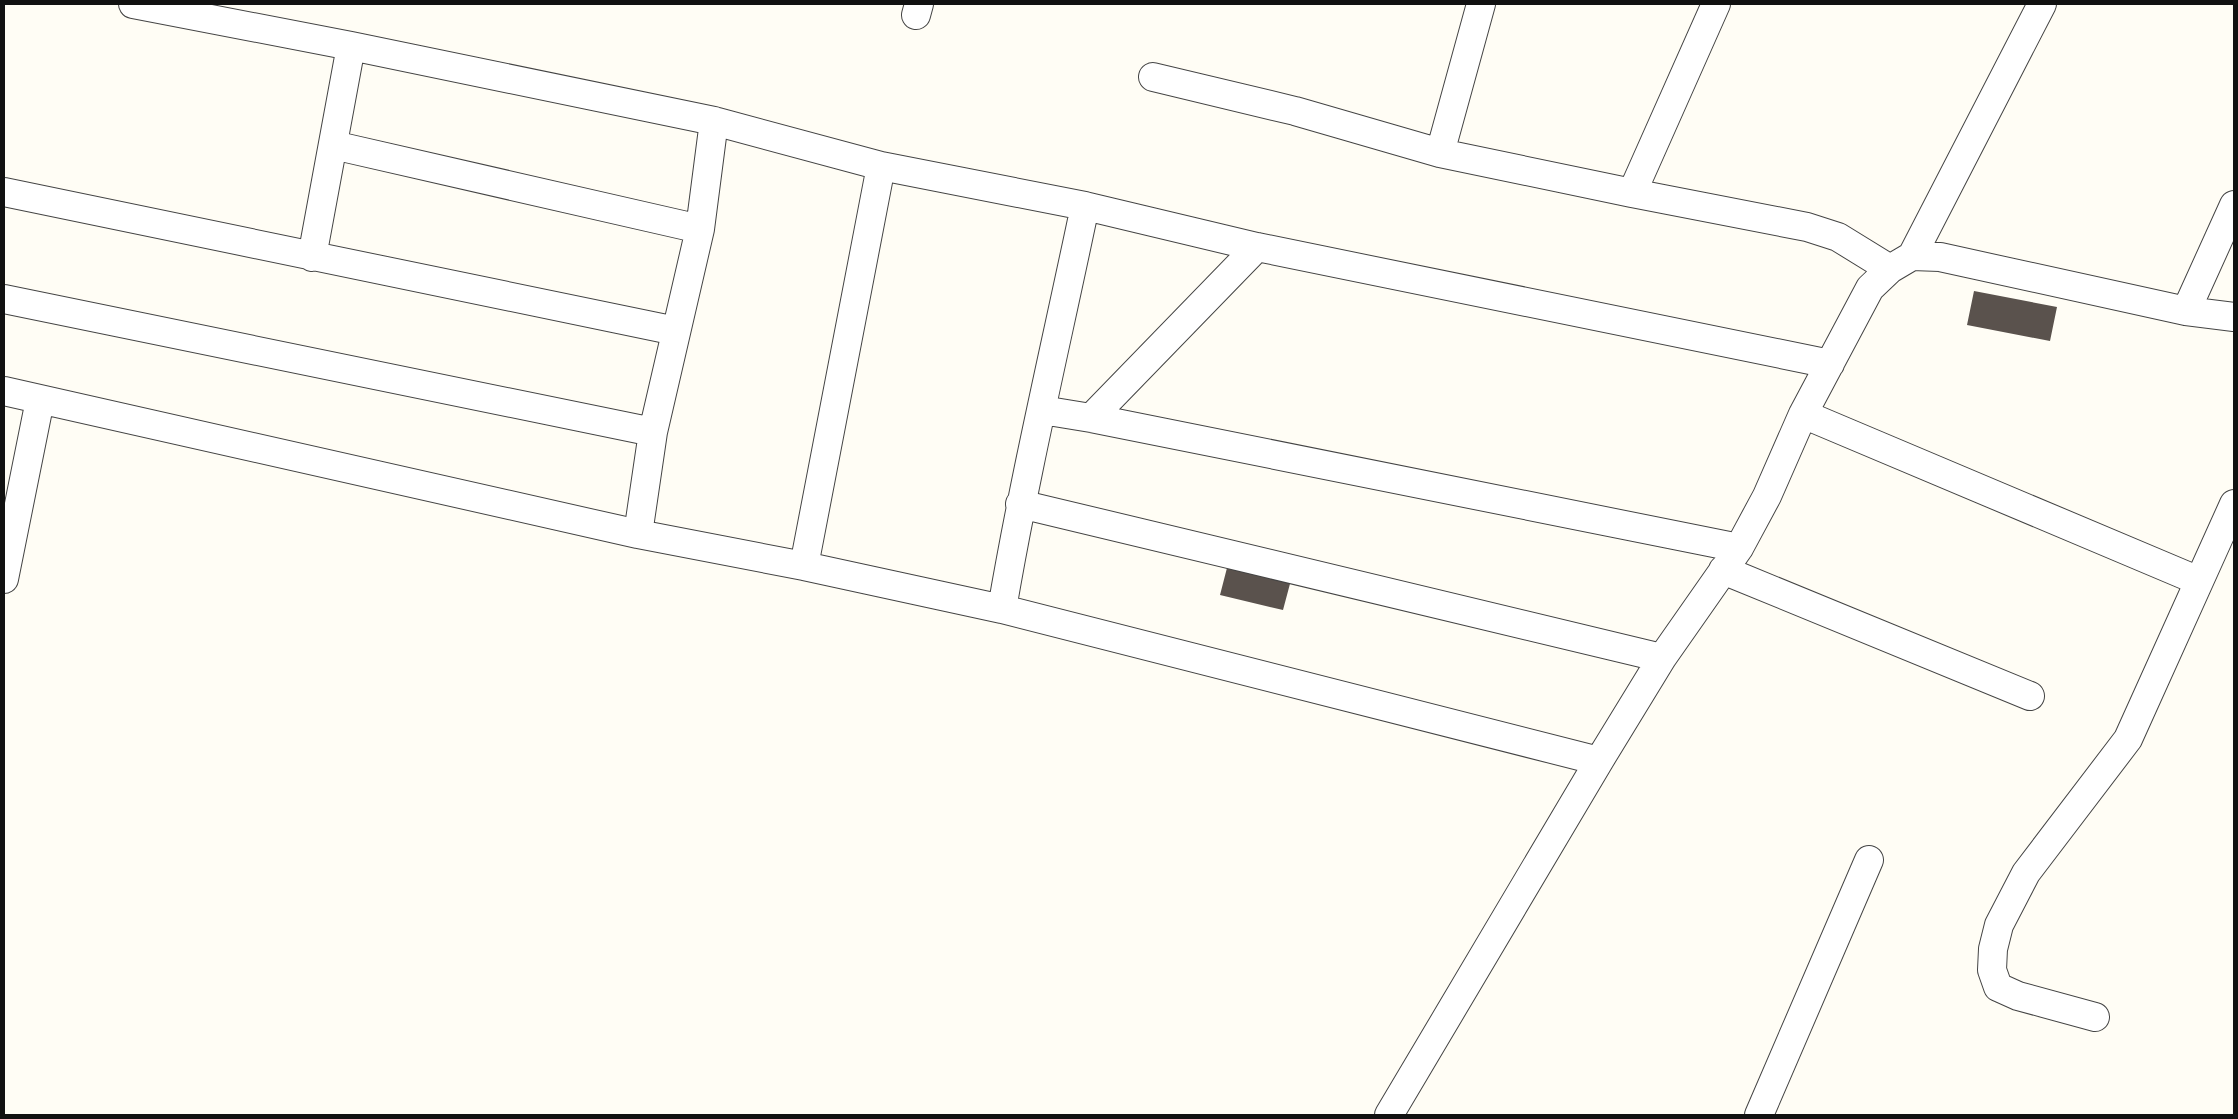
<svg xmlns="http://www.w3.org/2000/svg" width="2238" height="1119" font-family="Lora,serif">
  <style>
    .building { fill: #5a524d }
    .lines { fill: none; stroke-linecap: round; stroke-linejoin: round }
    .minor-casing { stroke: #444; stroke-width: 30 }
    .minor { stroke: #fff; stroke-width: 28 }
  </style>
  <rect width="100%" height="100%" fill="#fffdf5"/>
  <!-- building -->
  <path class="building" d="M1974,291L2057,307L2050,341L1967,325Z
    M1228,564L1291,580L1283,610L1220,595Z"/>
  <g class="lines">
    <!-- minor casing -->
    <g class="minor-casing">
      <path id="minor" d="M133,4L351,46L714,121L881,166L1085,206L1257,247L1830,364
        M1716,4L1632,193L1807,227L1838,237L1890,269
        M916,15L919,4
        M1153,77L1295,111L1440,153L1632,193
        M333,145L700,229
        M1440,153L1481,4
        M4,192L676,331
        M1912,256L2042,4
        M312,257L351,46
        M4,299L653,432
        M2186,311L2234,205
        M4,391L638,534L804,566L1002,609L1599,761
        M1042,410L1091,418L1739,548
        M1803,414L2199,581
        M1091,418L1257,247
        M1020,504L1662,658
        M638,534L653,432L700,229L714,121
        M804,566L881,166
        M1723,570L2030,696
        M4,579L40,400
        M1002,609C1025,474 1057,340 1085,206
        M2095,1017L2018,996L1998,987L1992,970L1993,949L1999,925L2026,873L2128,739L2234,504
        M1389,1115L1599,761L1662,658L1739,548L1767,496L1803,414L1870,288L1890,269L1912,256L1940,257L2186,311L2234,317
        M1759,1115L1869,860"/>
    </g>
    <!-- minor -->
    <use href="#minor" class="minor"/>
  </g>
  <!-- border -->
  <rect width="2238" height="1119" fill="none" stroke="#111111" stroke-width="10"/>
</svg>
